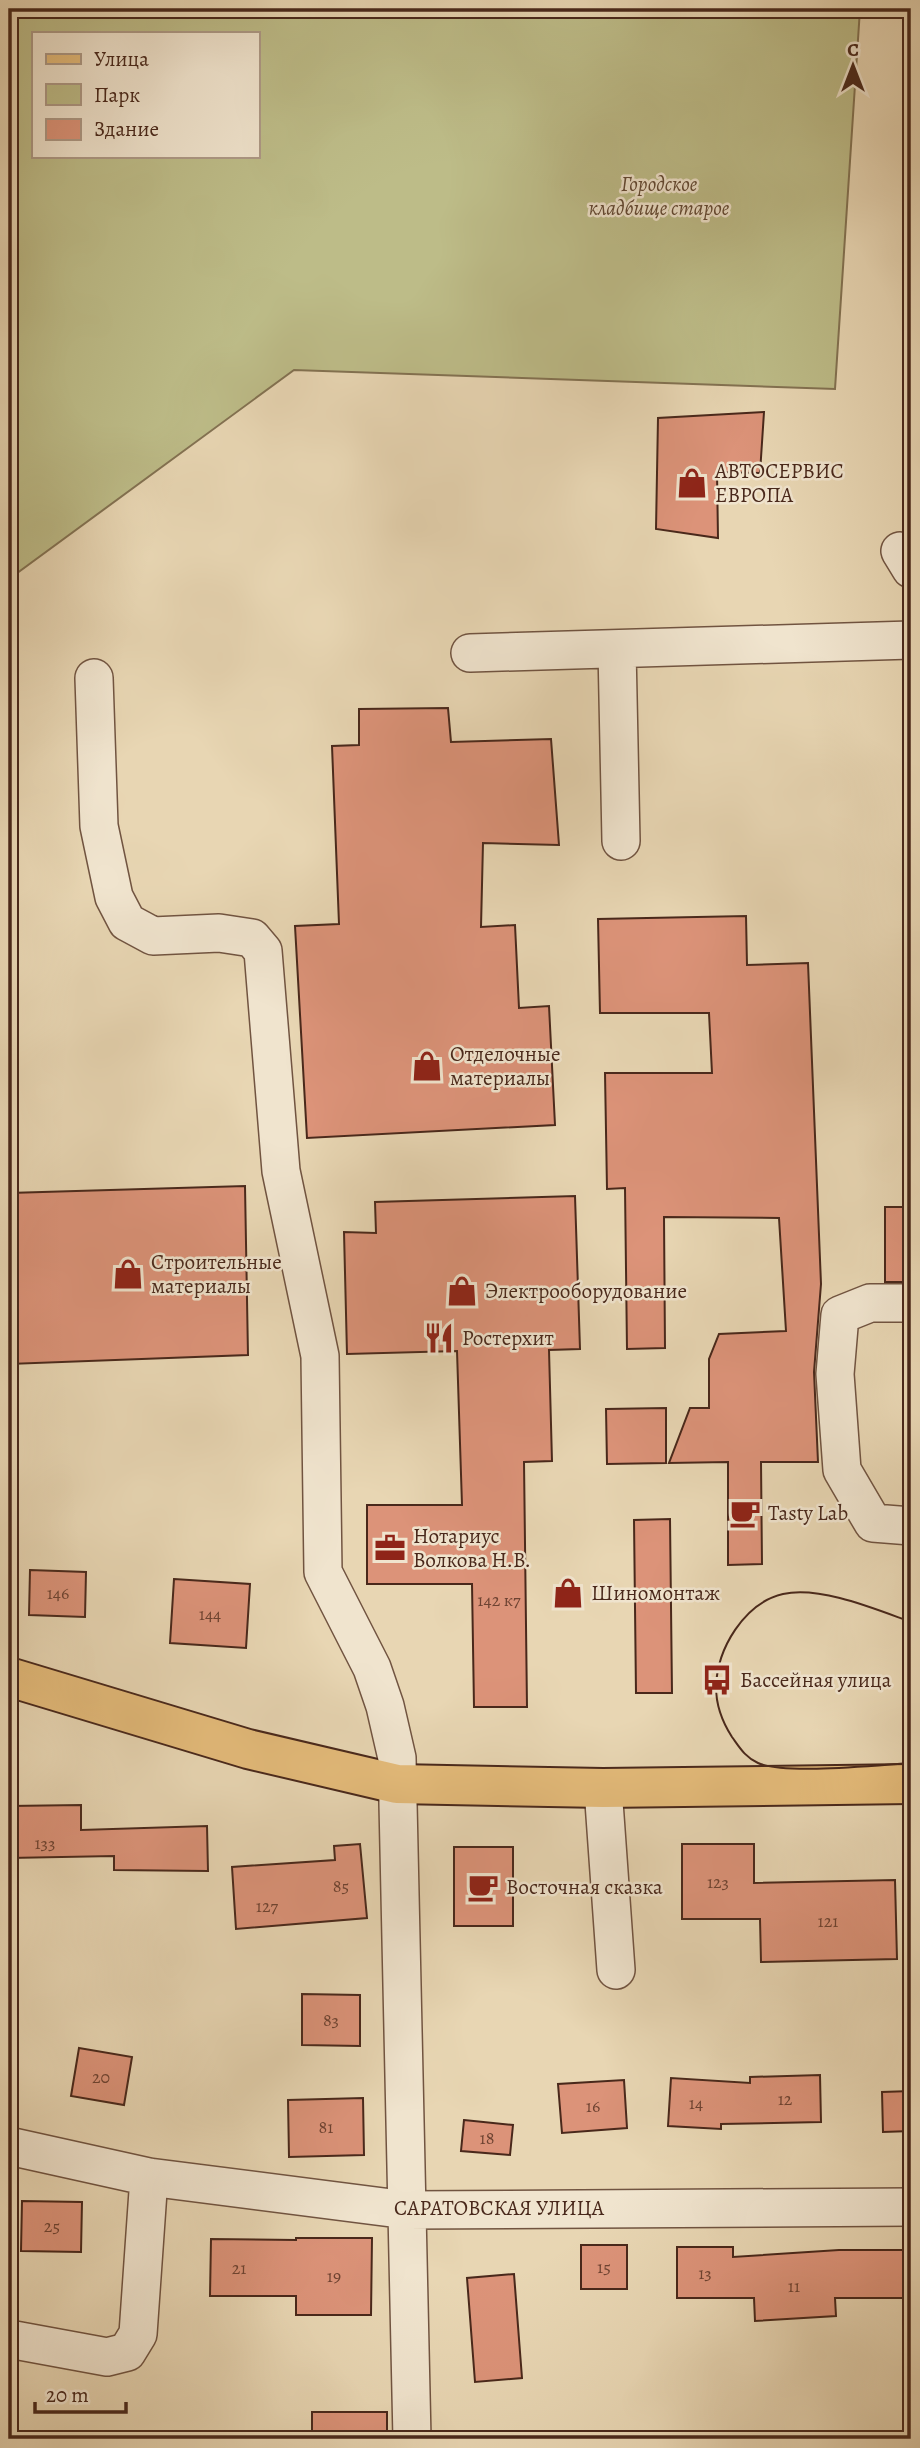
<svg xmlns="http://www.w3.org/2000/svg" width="920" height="2448" font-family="Alegreya,serif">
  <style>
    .green { fill: #bdbc88; stroke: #837252; stroke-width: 2; fill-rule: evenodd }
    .building { fill: #dc9379; stroke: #49281b; stroke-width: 2 }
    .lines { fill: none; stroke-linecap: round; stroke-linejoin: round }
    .minor-casing { stroke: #715441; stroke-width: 40 }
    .major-casing { stroke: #49281b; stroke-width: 42 }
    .minor { stroke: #f0e4ce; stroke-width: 37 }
    .major { stroke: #e4bb7a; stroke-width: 38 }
    .tram { stroke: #49281b; stroke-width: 2 }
    .labels { text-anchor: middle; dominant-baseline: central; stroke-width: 5; stroke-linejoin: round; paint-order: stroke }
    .number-label { font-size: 18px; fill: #6e4332 }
    .park-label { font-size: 21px; font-style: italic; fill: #604631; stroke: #f0e4ce }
    .poi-label { font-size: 21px; fill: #49281b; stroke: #f0e4ce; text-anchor: start }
    .street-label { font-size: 21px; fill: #49281b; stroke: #f0e4ce }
  </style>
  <rect width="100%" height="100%" fill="#e8d6b3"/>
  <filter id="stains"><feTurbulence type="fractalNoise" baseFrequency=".00286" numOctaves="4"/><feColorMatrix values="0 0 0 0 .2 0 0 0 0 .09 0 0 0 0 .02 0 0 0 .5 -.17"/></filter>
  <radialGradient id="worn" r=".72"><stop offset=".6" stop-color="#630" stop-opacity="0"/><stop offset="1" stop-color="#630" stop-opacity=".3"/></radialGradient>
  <!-- green -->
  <path class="green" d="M9,9H860L835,389L294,370L9,579ZM33,33H257V156H33Z"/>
  <!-- building -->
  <path class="building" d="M764,412L760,473L717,472L718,538L656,529L658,418Z
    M448,708L451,742L551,739L559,845L483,843L481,927L515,925L519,1008L549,1006L555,1125L307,1138L295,926L339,924L332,746L359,745V709Z
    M746,916L747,965L808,963L821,1284L814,1372L818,1462H761L762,1564L728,1565V1462L669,1463L690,1408H709V1359L719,1334L786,1331L779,1218L664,1217L665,1348L627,1349L625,1188L607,1189L605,1073H712L709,1013H600L598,919Z
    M245,1186L248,1355L9,1364V1193Z
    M575,1196L580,1349L549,1350L552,1461L524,1462L527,1707H474L472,1584H367V1505H462L457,1351L347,1354L344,1232L376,1233L375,1202Z
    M885,1207H911V1282H885Z
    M666,1408V1463L607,1464L606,1409Z
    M670,1519L672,1693H636L634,1520Z
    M30,1570L86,1572L85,1617L29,1615Z
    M174,1579L250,1584L246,1648L170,1643Z
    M81,1805V1830L207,1826L208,1871L114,1870V1856L9,1858V1806Z
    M360,1844L367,1918L236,1929L232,1867L335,1860L334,1846Z
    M682,1844H754V1883L895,1880L897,1959L761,1962L760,1919H682Z
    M454,1847H513V1926H454Z
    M302,1994L360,1995V2046L302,2045Z
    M79,2048L132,2057L124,2105L71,2096Z
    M820,2075L821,2122L721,2124V2129L668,2126L671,2078L750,2083V2077Z
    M624,2080L627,2128L562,2133L558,2084Z
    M911,2091V2131L883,2132L882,2092Z
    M363,2098L364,2155L289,2157L288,2100Z
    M464,2120L513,2125L510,2155L461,2151Z
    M22,2201L82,2202L81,2252L21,2251Z
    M296,2238H372L371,2315H296V2296H210L211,2239L296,2240Z
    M581,2245H627V2289H581Z
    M677,2247H733V2257L839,2250H911V2298H835L836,2316L755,2321L754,2298H677Z
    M514,2274L522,2378L475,2382L467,2278Z
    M312,2412H387V2439H312Z"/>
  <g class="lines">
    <!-- minor casing -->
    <g class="minor-casing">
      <path id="minor" d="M900,551L911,569
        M617,649L621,841
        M470,653L911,640
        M94,678L99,826L114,897L127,922L153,936L219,933L252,938L263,951L281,1171L320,1356L323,1572L372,1668L385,1706L397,1758L412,2439
        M911,1303H870L840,1315L835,1374L842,1470L873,1523L911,1526
        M603,1788L616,1970
        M9,2146L149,2177L407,2210L911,2207
        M9,2339L107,2357L127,2352L138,2334L149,2177"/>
    </g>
    <!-- major casing -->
    <g class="major-casing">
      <path id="major" d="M9,1677L248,1749L397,1784L603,1788L911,1784"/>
    </g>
    <!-- minor -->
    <use href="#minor" class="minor"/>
    <!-- major -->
    <use href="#major" class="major"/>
    <!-- tram -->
    <path class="tram" d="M911,1622C875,1609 821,1586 783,1594C744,1603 717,1649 716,1687C716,1705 723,1723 732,1737C740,1748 745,1757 758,1763C784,1775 878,1765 911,1763"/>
  </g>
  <!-- icons -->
  <defs>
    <g id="shop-bare" transform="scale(2.415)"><path d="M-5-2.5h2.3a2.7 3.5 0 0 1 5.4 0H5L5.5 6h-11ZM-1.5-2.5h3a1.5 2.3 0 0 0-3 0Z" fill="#8f2418" stroke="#f0e4ce" stroke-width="2.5" paint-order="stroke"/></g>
    <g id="restaurant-bare" transform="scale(2.415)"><path d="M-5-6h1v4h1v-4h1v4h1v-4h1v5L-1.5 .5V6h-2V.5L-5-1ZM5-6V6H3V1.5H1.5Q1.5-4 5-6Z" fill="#8f2418" stroke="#f0e4ce" stroke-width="2.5" paint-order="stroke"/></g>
    <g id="cafe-bare" transform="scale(2.415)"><path d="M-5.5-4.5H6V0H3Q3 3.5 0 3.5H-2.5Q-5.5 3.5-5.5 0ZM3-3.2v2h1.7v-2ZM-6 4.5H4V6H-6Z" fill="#8f2418" stroke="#f0e4ce" stroke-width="2.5" paint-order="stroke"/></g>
    <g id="office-bare" transform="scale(2.415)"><path d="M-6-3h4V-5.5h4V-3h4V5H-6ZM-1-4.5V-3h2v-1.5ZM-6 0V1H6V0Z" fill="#8f2418" stroke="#f0e4ce" stroke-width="2.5" paint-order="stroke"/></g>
    <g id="bus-bare" transform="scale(2.415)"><path d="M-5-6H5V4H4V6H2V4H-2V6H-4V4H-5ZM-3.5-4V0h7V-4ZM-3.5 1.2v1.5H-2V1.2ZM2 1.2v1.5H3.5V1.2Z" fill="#8f2418" stroke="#f0e4ce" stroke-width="2.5" paint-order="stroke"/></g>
  </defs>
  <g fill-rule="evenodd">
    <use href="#shop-bare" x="692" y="483"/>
    <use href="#shop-bare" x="427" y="1066"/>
    <use href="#shop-bare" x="128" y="1274"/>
    <use href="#shop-bare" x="462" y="1291"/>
    <use href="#restaurant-bare" x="439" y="1338"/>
    <use href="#cafe-bare" x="745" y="1513"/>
    <use href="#office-bare" x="390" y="1548"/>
    <use href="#shop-bare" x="568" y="1593"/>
    <use href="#bus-bare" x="717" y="1680"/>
    <use href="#cafe-bare" x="483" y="1887"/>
  </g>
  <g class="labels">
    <!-- number labels -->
    <g class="number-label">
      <text x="58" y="1593">146</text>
      <text x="499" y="1600">142 к7</text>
      <text x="210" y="1614">144</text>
      <text x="45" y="1843">133</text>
      <text x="718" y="1882">123</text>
      <text x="341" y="1886">85</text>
      <text x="267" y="1906">127</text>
      <text x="828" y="1921">121</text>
      <text x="331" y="2020">83</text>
      <text x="101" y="2077">20</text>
      <text x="785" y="2099">12</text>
      <text x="696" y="2103">14</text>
      <text x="593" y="2106">16</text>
      <text x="326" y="2127">81</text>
      <text x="487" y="2138">18</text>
      <text x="52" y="2226">25</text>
      <text x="604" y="2267">15</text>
      <text x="239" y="2268">21</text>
      <text x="705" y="2273">13</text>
      <text x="334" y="2276">19</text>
      <text x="794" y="2286">11</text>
    </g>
    <!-- park labels -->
    <g class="park-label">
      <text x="659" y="184">Городское<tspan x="659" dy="24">кладбище старое</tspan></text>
    </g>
    <!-- poi labels -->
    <g class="poi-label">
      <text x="715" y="471">АВТОСЕРВИС<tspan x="715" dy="24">ЕВРОПА</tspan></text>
      <text x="450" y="1054">Отделочные<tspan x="450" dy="24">материалы</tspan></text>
      <text x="151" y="1262">Строительные<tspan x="151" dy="24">материалы</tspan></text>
      <text x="485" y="1291">Электрооборудование</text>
      <text x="462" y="1338">Ростерхит</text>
      <text x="768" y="1513">Tasty Lab</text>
      <text x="413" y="1536">Нотариус<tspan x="413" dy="24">Волкова Н.В.</tspan></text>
      <text x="591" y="1593">Шиномонтаж</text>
      <text x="740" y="1680">Бассейная улица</text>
      <text x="506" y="1887">Восточная сказка</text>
    </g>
    <!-- street labels -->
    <g class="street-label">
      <text x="499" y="2208">САРАТОВСКАЯ УЛИЦА</text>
    </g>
  </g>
  <!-- margin -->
  <rect width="920" height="2448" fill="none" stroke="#e8d6b3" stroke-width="35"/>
  <rect x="10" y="10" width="899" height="2427" fill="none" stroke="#49281b" stroke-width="3.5"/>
  <rect x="18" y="18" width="885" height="2413" fill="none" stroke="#49281b" stroke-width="2"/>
  <!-- legend -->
  <rect x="32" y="32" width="228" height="126" fill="#f0e4ce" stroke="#ad9986" stroke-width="2"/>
  <rect x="46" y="54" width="35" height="10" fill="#e4bb7a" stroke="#ad9986" stroke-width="2"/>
  <text x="94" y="66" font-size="21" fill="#49281b">Улица</text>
  <rect x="46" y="84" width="35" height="21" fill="#bdbc88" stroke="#ad9986" stroke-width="2"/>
  <text x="94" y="102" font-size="21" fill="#49281b">Парк</text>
  <rect x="46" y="119" width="35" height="21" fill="#dc9379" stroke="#ad9986" stroke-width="2"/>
  <text x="94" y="136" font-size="21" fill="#49281b">Здание</text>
  <!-- north arrow -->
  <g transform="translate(853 66)" stroke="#f0e4ce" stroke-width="5" paint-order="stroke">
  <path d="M0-5L12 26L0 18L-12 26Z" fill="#49281b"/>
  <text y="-10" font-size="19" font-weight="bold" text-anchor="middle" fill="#49281b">С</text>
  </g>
  <!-- scale -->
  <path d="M35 2402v10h91v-10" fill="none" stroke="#49281b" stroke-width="3.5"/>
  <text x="46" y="2402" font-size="21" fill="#49281b" stroke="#f0e4ce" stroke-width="5" paint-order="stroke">20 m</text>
  <rect width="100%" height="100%" filter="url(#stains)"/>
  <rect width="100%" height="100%" fill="url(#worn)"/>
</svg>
